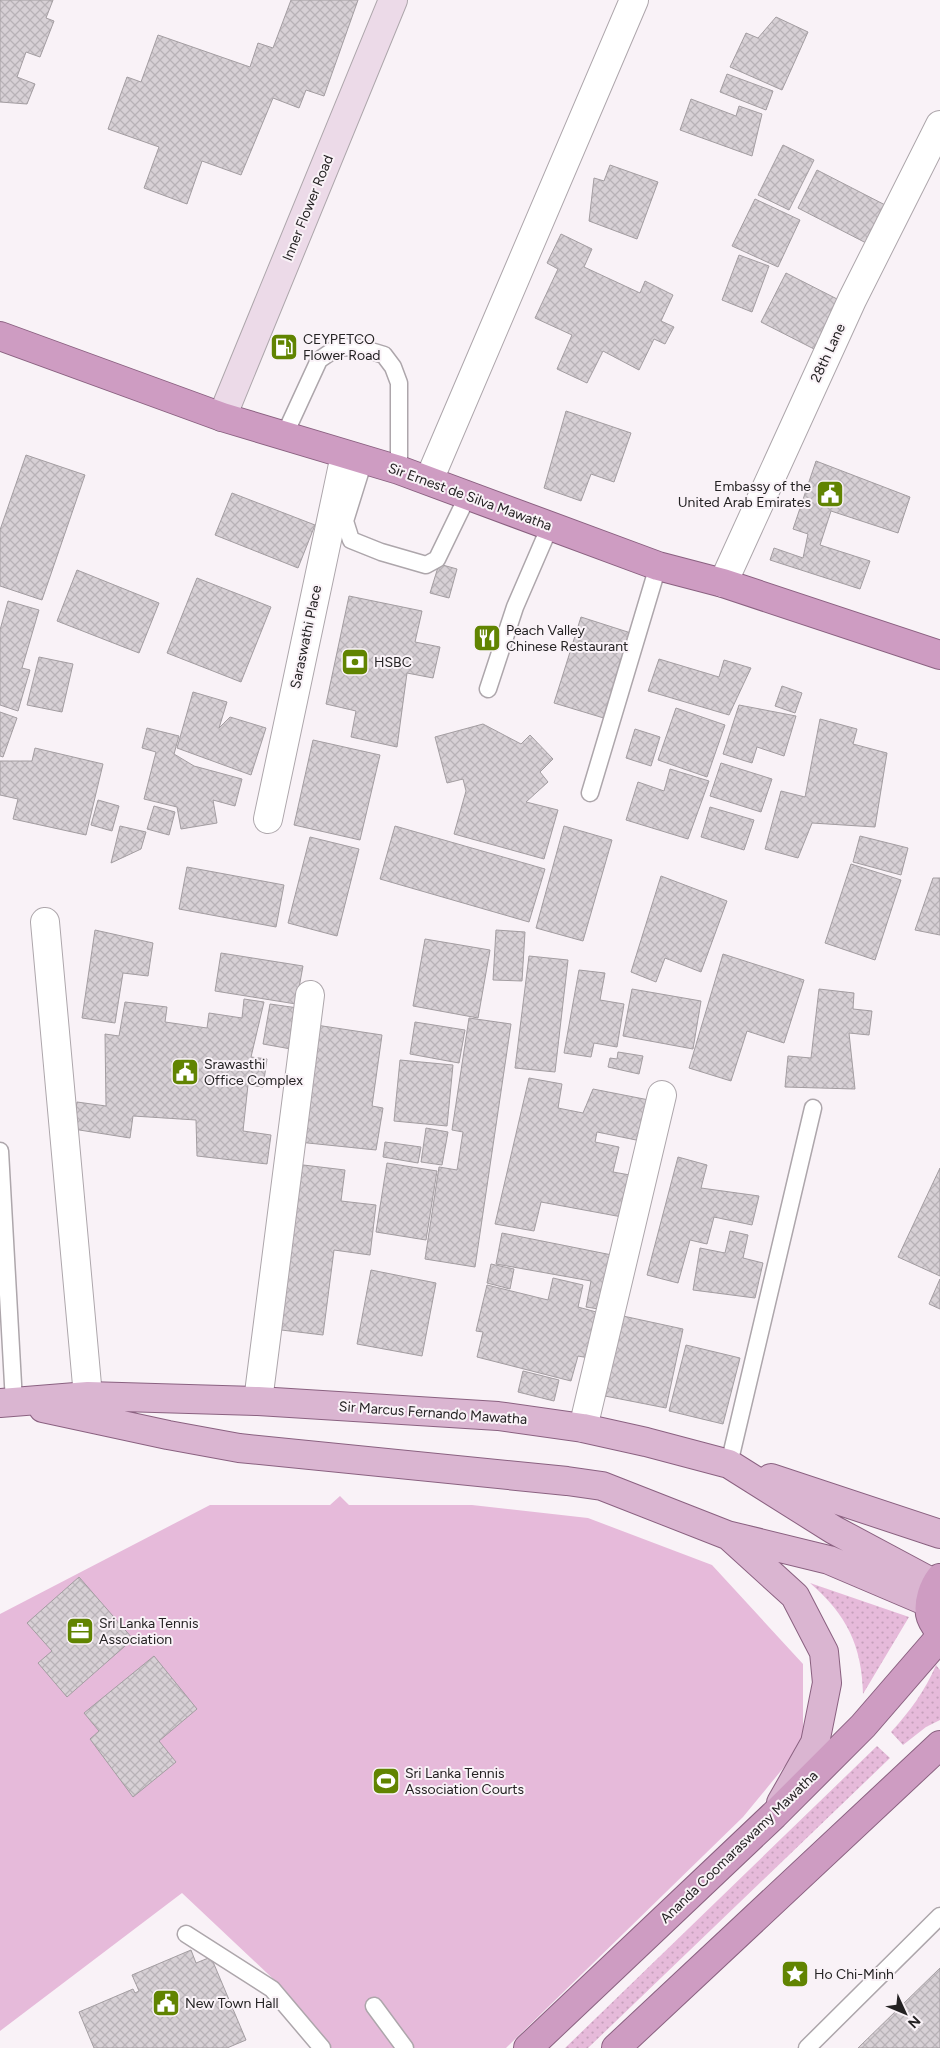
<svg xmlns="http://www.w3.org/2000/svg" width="940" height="2048" font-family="Figtree,sans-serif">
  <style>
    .grass { fill: url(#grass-dots) }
    .garden { fill: #e6bada }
    .building { fill: url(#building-cross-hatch); stroke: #a39da1 }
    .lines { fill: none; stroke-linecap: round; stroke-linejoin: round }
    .service-casing { stroke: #ada6ab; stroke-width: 19 }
    .minor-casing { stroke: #ada6ab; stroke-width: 30 }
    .secondary-casing { stroke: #ada6ab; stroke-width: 30 }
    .primary-casing { stroke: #8a6180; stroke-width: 30 }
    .trunk-casing { stroke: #8a6180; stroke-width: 30 }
    .service { stroke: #fff; stroke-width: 16 }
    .minor { stroke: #fff; stroke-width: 28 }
    .secondary { stroke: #ecdae8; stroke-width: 28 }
    .primary { stroke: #dab5d1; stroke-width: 28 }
    .trunk { stroke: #ce9cc2; stroke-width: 28 }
    .labels { text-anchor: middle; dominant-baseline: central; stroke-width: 4; stroke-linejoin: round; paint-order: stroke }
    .street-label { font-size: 14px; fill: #242223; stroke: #f9f2f7 }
    .poi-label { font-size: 14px; fill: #242223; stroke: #f9f2f7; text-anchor: start }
  </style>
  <defs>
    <pattern id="grass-dots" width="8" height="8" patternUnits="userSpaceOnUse" patternTransform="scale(1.25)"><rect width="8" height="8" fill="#e6bada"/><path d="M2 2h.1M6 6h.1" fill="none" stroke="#c5a0bb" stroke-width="1.8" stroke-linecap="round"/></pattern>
    <pattern id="building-cross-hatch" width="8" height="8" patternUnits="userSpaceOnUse" patternTransform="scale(1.25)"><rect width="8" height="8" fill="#d7d0d5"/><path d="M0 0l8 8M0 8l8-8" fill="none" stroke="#b8b2b7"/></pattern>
  </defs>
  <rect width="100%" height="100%" fill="#f9f2f7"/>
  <!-- grass -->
  <path class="grass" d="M810,1583L909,1617L863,1694C862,1646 847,1615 810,1583Z
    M936,1665L940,1670V1720L926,1727L903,1745L891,1732C910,1711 925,1691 936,1665Z
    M877,1746L890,1758L588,2048H565Z"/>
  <!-- garden -->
  <path class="garden" d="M340,1496L349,1505H472L588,1518L712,1565L803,1664V1744L743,1817L506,2048H321L286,1991L182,1893L0,2031V1614L210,1505H330Z"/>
  <!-- building -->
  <path class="building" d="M0,0H53L46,18L54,21L40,57L26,52L17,77L35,84L27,104L0,102Z
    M291,0H358L324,96L306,90L299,108L273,98L241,175L202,161L187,204L144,188L159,147L108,129L127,77L141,82L158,35L250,67L258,43L273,48Z
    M776,17L808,32L782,90L730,67L746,33L758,38Z
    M727,74L773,91L766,110L720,92Z
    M691,99L736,116L739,106L762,114L752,156L680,130Z
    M783,145L814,160L789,210L758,195Z
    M610,165L658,182L637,239L589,221L594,178L604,181Z
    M817,170L891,208L872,246L798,208Z
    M755,199L800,220L778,267L732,246Z
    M561,234L592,249L584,267L640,293L645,281L673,295L661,321L674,327L665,344L654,339L639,370L603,351L587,383L557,369L572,335L535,318L558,269L547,263Z
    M739,255L769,266L752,312L722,300Z
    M786,273L839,300L814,349L761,322Z
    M566,411L631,433L614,482L591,474L581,501L544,488Z
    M26,455L85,475L42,600L0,586V530Z
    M816,461L910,497L898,533L831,511L820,545L870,561L860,589L770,560L774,548L803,558L808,534L793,529Z
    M232,493L315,525L298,568L215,535Z
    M439,564L457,569L449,598L430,593Z
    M77,570L159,603L139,653L57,621Z
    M197,578L271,607L241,682L167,653Z
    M349,596L422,611L415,642L440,647L433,678L407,673L397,747L351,737L356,711L326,704Z
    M8,601L39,610L22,668L30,670L18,711L0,705V630Z
    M581,617L634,634L607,719L554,703Z
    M39,657L73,664L62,712L27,705Z
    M659,659L719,677L724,660L751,668L729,715L648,691Z
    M782,686L802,693L795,713L775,706Z
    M193,692L227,702L219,728L230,717L266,728L251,775L177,748Z
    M739,705L796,716L784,756L757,747L752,763L723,754Z
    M676,708L725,725L707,777L658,760Z
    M0,712L17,718L3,757L0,756Z
    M820,719L857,729L853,744L887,753L875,827L812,823L798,858L765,849L781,791L805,797Z
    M483,724L521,744L530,735L553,759L540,772L548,782L526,802L558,810L544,859L454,834L466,791L463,779L447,783L435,737Z
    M147,728L179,736L174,754L194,766L242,779L235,806L213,800L217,823L181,829L177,807L144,799L156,752L142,748Z
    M635,729L660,737L651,766L626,758Z
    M313,740L380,755L360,840L294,825Z
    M35,748L103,764L86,835L13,819L18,799L0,795V761H32Z
    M721,763L772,779L761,812L710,796Z
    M670,769L709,781L688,839L626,820L638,782L664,791Z
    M98,800L119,806L112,831L91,825Z
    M154,806L175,812L169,835L147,829Z
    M710,807L754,820L744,850L701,837Z
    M120,826L146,832L141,849L111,863Z
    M395,826L545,869L529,922L380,879Z
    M564,826L612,840L583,941L536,928Z
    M860,836L908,848L901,875L853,862Z
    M310,837L359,849L337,936L288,923Z
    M851,864L901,880L875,960L825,943Z
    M187,867L284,885L276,927L179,909Z
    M661,876L727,901L701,972L665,958L656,982L631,972Z
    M933,878H940V935L915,930Z
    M95,930L153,943L148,976L123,973L115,1023L82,1018Z
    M496,930L525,932L522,981L493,980Z
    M425,939L490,950L478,1018L413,1006Z
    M221,953L303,966L296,1004L215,991Z
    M723,954L804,980L784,1043L747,1031L731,1081L689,1068Z
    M529,956L568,960L555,1072L515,1068Z
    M579,970L605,973L600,1000L624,1004L617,1047L594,1043L591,1057L564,1053Z
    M632,989L701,1001L693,1049L623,1036Z
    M819,989L854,993L853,1009L872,1011L869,1035L849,1033L855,1089L785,1087L788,1056L811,1058Z
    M244,999L264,1002L251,1057L267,1059L263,1087L248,1085L243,1131L271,1135L267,1164L197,1156L196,1120L133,1116L130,1138L73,1129L77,1102L106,1106L105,1034L119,1036L125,1002L167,1007L165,1022L207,1028L209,1013L242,1018Z
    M270,1004L298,1008L291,1049L263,1044Z
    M469,1018L511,1024L475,1267L425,1259L439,1167L457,1170L463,1132L452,1130Z
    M415,1022L465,1030L459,1063L410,1054Z
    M316,1025L382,1035L372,1106L383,1108L376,1150L298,1142Z
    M618,1052L643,1056L639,1074L608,1067L610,1058L617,1059Z
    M400,1060L453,1065L447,1126L394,1121Z
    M529,1078L562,1084L558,1108L583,1113L593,1089L649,1100L641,1141L597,1132L595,1142L619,1147L613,1172L630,1175L622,1217L541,1202L534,1231L495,1224Z
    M426,1128L448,1132L442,1165L421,1162Z
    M385,1142L421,1147L418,1163L383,1157Z
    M678,1157L707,1165L701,1188L759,1196L752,1225L714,1217L707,1244L690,1240L678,1283L647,1275Z
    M387,1163L437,1171L426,1240L376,1232Z
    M295,1164L345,1170L341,1201L376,1205L370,1255L334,1250L323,1335L273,1329Z
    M940,1168V1276L898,1257Z
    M730,1231L748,1235L743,1258L763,1263L755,1298L693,1290L700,1248L725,1253Z
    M502,1233L612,1255L605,1310L586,1307L591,1281L496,1264Z
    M491,1264L514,1269L510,1289L487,1283Z
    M371,1270L436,1283L422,1356L357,1344Z
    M553,1278L583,1285L578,1307L600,1313L589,1358L578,1356L571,1381L477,1357L483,1332L476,1331L487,1285L548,1300Z
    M940,1279V1309L929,1304Z
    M623,1316L683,1329L666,1408L605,1396Z
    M686,1345L740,1358L723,1424L669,1411Z
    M523,1371L559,1380L554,1401L518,1392Z
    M79,1577L133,1639L67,1697L38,1663L52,1651L27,1623Z
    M154,1656L197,1709L159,1741L176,1762L133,1797L90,1739L99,1731L84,1713Z
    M191,1950L196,1963L211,1957L246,2040L227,2048H94L79,2012L133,1989L135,1993L139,1991L132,1975Z
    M940,1968V2048H858Z"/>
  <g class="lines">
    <!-- service casing -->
    <g class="service-casing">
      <path id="service" d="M284,436L319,360L338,347L361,348L384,355L393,367L399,383V470
        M364,460L345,521L351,540L381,552L426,565L437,559L468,495
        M488,689L515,607L550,526
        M590,793L658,566
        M0,1151L14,1402
        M729,1464L813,1108
        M186,1934L272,1989L322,2048
        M374,2006L405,2048
        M807,2048L940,1916"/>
    </g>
    <!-- minor casing -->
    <g class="minor-casing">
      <path id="minor" d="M429,480L634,0
        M723,583L852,300L940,125
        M268,819L345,455
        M45,922L88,1396
        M258,1401L310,995
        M583,1428L662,1095"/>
    </g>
    <!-- secondary casing -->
    <g class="secondary-casing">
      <path id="secondary" d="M222,417L393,0"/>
    </g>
    <!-- primary casing -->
    <g class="primary-casing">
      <path id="primary" d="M0,1403L88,1396L258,1401L498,1416L583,1428L646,1442L729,1464L834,1530L935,1584
        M43,1408L168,1435L239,1448L567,1481L602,1486L727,1535L829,1560L930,1603
        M771,1478L940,1534
        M730,1537L795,1596L824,1652L827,1683L815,1743L781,1803"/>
    </g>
    <!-- trunk casing -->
    <g class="trunk-casing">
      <path id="trunk" d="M0,336L222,417L399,470L658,566L723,583L940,655
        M940,1578C933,1587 928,1602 930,1614C931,1620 936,1627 940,1632
        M528,2048L774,1815L863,1726L940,1637
        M616,2048L940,1745"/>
    </g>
    <!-- service -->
    <use href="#service" class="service"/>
    <!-- minor -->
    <use href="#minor" class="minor"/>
    <!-- secondary -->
    <use href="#secondary" class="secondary"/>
    <!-- primary -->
    <use href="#primary" class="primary"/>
    <!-- trunk -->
    <use href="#trunk" class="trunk"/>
  </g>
  <!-- icons -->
  <defs>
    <g id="fuel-square" transform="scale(1.4375)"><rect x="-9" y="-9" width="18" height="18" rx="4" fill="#618401" stroke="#f9f2f7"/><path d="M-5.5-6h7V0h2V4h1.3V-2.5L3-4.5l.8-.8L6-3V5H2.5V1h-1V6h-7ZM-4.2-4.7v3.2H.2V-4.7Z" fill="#fff"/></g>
    <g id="civic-square" transform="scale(1.4375)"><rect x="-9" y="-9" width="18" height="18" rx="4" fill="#618401" stroke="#f9f2f7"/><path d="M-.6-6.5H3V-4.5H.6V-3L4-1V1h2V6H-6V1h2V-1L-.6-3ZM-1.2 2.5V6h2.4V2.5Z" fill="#fff"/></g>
    <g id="restaurant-square" transform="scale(1.4375)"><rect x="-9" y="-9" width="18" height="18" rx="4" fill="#618401" stroke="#f9f2f7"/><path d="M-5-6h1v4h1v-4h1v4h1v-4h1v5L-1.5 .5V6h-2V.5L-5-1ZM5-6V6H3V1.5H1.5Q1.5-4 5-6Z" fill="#fff"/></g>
    <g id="bank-square" transform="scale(1.4375)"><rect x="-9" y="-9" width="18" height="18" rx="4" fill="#618401" stroke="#f9f2f7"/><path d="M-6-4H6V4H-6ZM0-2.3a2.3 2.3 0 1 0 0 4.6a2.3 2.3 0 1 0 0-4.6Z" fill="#fff"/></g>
    <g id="office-square" transform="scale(1.4375)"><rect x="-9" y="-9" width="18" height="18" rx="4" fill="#618401" stroke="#f9f2f7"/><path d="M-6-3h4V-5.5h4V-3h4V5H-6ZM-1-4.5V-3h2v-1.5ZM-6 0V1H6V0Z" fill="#fff"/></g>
    <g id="stadium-square" transform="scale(1.4375)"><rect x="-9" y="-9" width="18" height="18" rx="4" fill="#618401" stroke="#f9f2f7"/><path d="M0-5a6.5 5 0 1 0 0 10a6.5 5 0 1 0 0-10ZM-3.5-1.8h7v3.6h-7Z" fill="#fff"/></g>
    <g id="sight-square" transform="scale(1.4375)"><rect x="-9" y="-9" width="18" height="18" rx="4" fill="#618401" stroke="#f9f2f7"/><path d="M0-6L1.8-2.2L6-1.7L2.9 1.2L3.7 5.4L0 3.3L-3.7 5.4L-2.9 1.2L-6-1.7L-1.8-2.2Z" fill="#fff"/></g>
  </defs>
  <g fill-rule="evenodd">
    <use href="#fuel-square" x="284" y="347"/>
    <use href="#civic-square" x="830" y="494"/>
    <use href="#restaurant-square" x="487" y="638"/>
    <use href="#bank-square" x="355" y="662"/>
    <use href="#civic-square" x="185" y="1072"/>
    <use href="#office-square" x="80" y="1631"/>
    <use href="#stadium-square" x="386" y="1781"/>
    <use href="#sight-square" x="795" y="1974"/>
    <use href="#civic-square" x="166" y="2003"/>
  </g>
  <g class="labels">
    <!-- street labels -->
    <g class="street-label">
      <text transform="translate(308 208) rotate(-68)">Inner Flower Road</text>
      <text transform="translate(828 353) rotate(-65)">28th Lane</text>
      <text transform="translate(470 497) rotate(20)">Sir Ernest de Silva Mawatha</text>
      <text transform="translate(306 637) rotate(-78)">Saraswathi Place</text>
      <text transform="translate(433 1413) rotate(4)">Sir Marcus Fernando Mawatha</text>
      <text transform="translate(739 1847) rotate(-44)">Ananda Coomaraswamy Mawatha</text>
    </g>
    <!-- poi labels -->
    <g class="poi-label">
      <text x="303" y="339">CEYPETCO<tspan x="303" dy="16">Flower Road</tspan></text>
      <text x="811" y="486" text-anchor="end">Embassy of the<tspan x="811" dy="16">United Arab Emirates</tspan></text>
      <text x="506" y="630">Peach Valley<tspan x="506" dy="16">Chinese Restaurant</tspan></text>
      <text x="374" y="662">HSBC</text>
      <text x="204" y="1064">Srawasthi<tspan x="204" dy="16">Office Complex</tspan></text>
      <text x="99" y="1623">Sri Lanka Tennis<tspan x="99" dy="16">Association</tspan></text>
      <text x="405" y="1773">Sri Lanka Tennis<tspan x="405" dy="16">Association Courts</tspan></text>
      <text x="814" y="1974">Ho Chi-Minh</text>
      <text x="185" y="2003">New Town Hall</text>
    </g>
  </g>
  <!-- north arrow -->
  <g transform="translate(905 2013) rotate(134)" stroke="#f9f2f7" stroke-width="4" paint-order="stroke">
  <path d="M0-4L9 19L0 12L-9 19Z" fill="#242223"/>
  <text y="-8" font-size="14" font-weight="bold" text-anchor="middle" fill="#242223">N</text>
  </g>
</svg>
